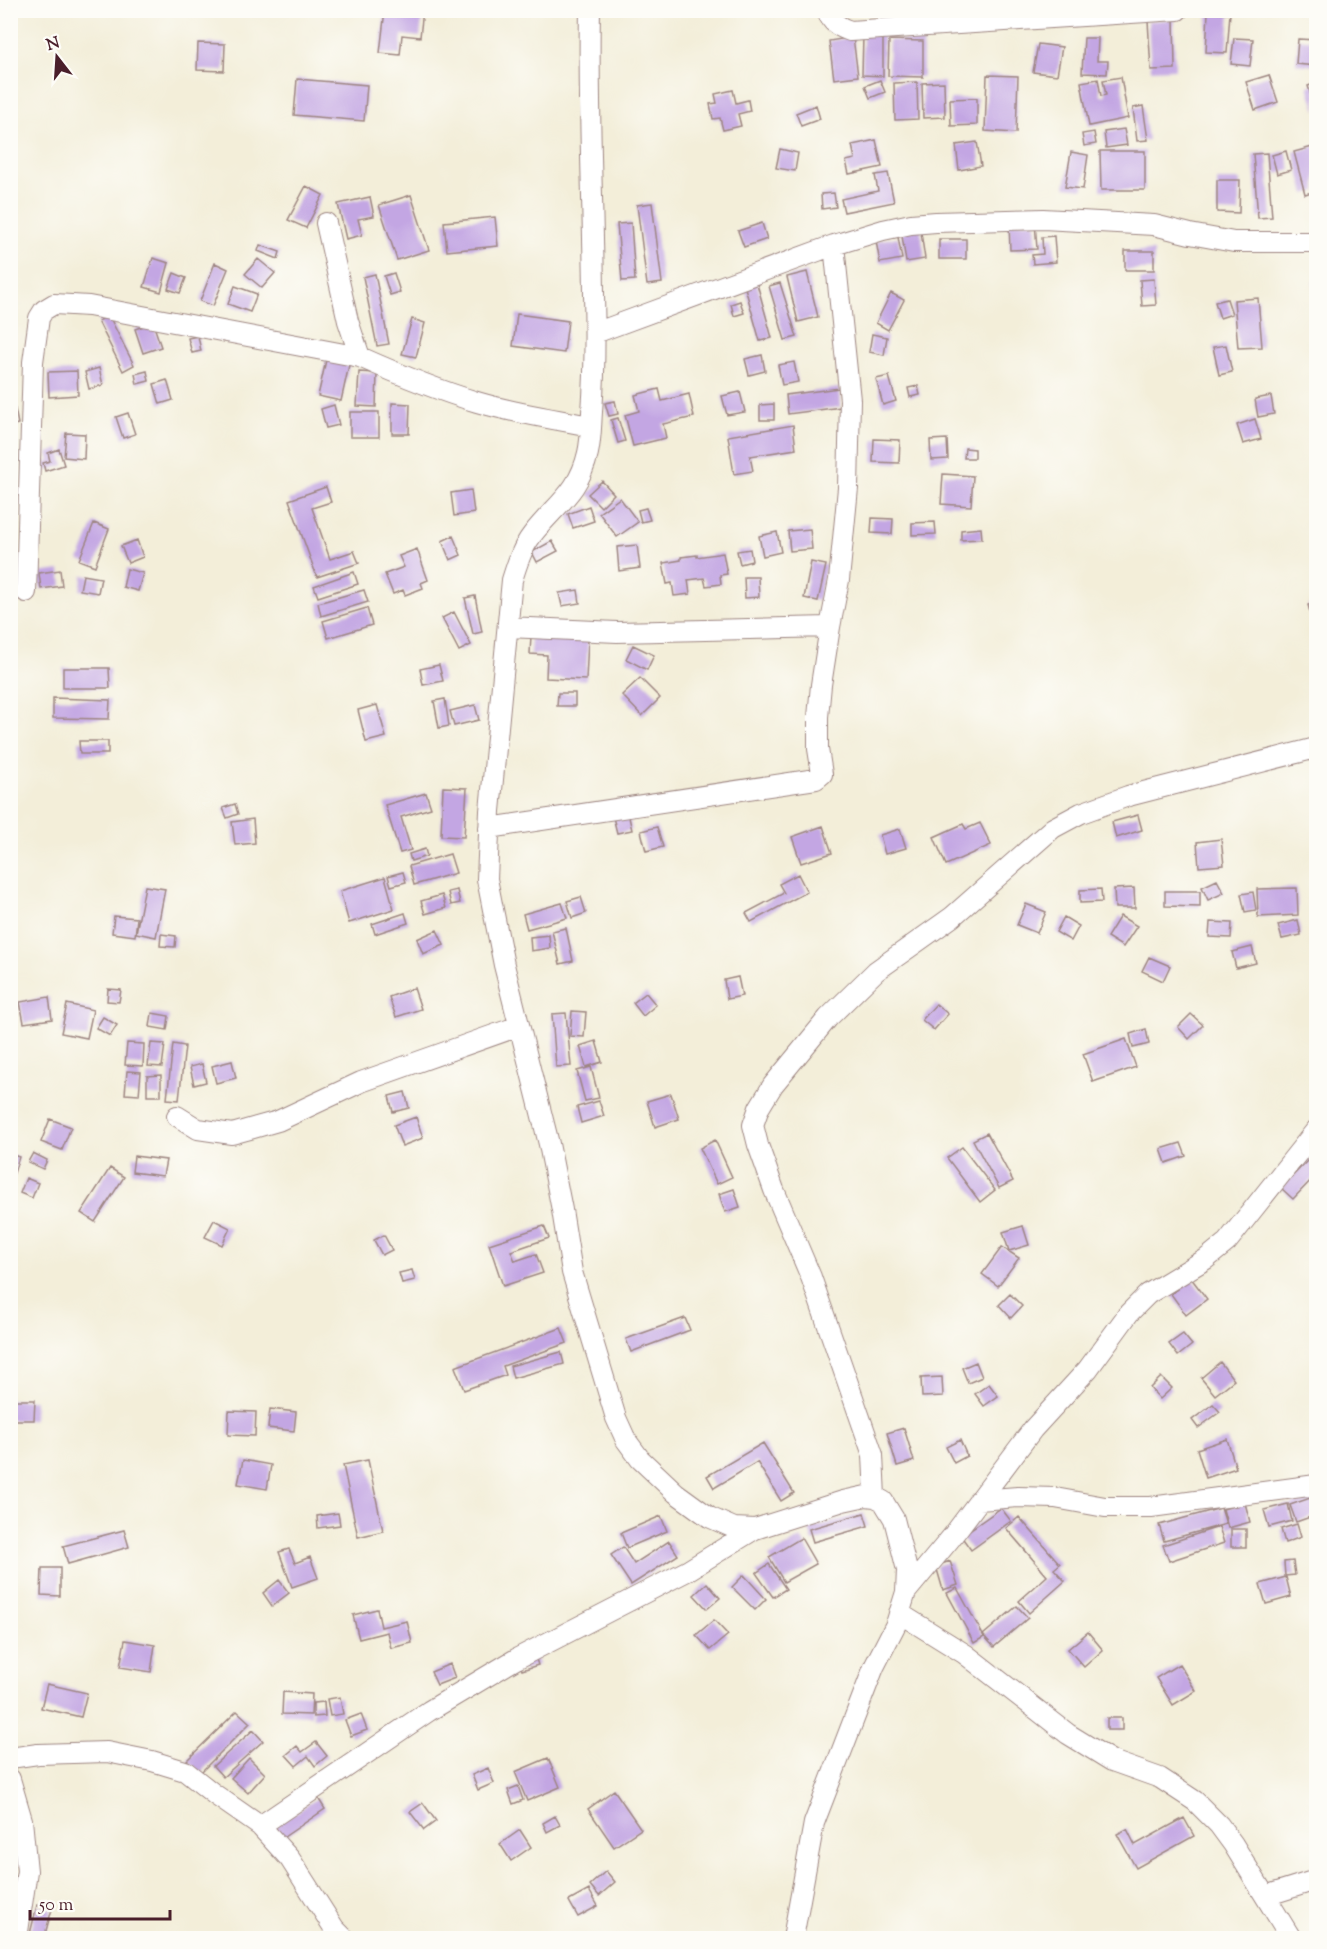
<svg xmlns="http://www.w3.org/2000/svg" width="1327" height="1949" font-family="'Sorts Mill Goudy',serif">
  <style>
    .building { fill: #c3a6e3 }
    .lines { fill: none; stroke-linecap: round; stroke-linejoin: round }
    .minor-casing { stroke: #9e8682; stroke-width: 22 }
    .minor { stroke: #fff; stroke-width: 20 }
  </style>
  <rect width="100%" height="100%" fill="#fdfcf7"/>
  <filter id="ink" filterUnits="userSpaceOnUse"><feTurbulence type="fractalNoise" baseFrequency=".0167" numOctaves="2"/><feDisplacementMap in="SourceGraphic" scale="12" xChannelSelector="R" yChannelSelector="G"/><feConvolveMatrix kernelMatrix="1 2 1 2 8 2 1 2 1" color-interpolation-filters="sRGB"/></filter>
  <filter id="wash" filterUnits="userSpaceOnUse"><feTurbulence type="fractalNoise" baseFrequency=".008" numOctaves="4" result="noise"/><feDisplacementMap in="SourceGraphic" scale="24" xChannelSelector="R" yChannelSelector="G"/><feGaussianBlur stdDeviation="1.35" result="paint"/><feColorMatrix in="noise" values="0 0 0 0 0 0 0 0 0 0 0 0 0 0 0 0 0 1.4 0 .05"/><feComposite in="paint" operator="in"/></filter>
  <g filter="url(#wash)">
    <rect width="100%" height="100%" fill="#f3eed9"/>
    <g id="blocks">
      <!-- building -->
      <path class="building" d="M385,10H423L420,37L402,35L400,55L380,53Z
        M1208,12L1230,13L1227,53L1206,52Z
        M1174,19L1175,69L1151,70L1148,21Z
        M863,35H883V76L862,75Z
        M853,37L858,76L834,79L829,41Z
        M1084,38H1098L1097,61H1108L1107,74L1082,73Z
        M1234,38L1253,39L1250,66L1231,64Z
        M1298,39L1316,40V66L1296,64Z
        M889,40L923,41V77L888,76Z
        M198,43L225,44L224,71L197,70Z
        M1038,44L1062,47L1057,75L1033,72Z
        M987,75L1018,76L1016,133L985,131Z
        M1269,75L1278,102L1255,110L1246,82Z
        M1121,77L1128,118L1089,126L1081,82L1098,79L1101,96L1106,95L1103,80Z
        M297,79L367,85L364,121L294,115Z
        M880,80L885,92L870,98L865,86Z
        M917,82L918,119L895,120L894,83Z
        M944,82L945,117L923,118L922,83Z
        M1316,83V111L1308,86Z
        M733,90L736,103L748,100L750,111L738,114L741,126L723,130L720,118L713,119L710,104L717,103L715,94Z
        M977,98V125L951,126L950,99Z
        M816,105L820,119L801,126L796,113Z
        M1143,106L1148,140L1137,141L1133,108Z
        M1124,129L1127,145L1106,148L1104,132Z
        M1094,132L1096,144L1084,146L1082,134Z
        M876,140L882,167L849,174L846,161L855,159L852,145Z
        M977,142L981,166L959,170L956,145Z
        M1316,146V191L1305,194L1294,152Z
        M780,149L798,153L795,171L776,168Z
        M1100,151H1145V190H1101Z
        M1286,151L1291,170L1277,174L1272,155Z
        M1071,152L1088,155L1083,189L1065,187Z
        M1267,153L1272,217L1258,218L1253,154Z
        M888,173L894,202L844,212L841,199L878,191L875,175Z
        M1217,180H1240L1239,213L1217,212Z
        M306,186L323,195L306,228L288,220Z
        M834,193L836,207L822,209L821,194Z
        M411,195L429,250L397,260L379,205Z
        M370,197L374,216L358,219L362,235L346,239L338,204Z
        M652,203L662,283L647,285L637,205Z
        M495,217L498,246L447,251L444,222Z
        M1035,222L1037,249L1010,250L1009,223Z
        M631,223L635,280L622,281L617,224Z
        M762,223L767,239L744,247L738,231Z
        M920,226L925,259L906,262L901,229Z
        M1054,236L1056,262L1033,264L1032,255L1043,254L1042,237Z
        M898,237L902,259L880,263L876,241Z
        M939,239H966V259H939Z
        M260,245L280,252L278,259L258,251Z
        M1125,251H1154V270H1125Z
        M153,258L169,263L161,292L144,287Z
        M258,259L275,273L262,288L245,274Z
        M215,263L228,269L213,306L200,301Z
        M807,272L818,317L798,322L787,277Z
        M174,273L186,278L180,293L168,289Z
        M394,273L400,292L390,295L384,276Z
        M375,274L389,344L377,346L363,277Z
        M1154,279L1156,305L1142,306L1140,280Z
        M756,280L772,338L760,341L744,284Z
        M1313,281H1316V301H1315Z
        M780,283L797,337L785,340L769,286Z
        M235,286L257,294L250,312L228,304Z
        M891,293L904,300L888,330L876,323Z
        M1258,298L1262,347L1238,348L1234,300Z
        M1227,299L1232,314L1220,318L1215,302Z
        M740,301L744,313L734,316L731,304Z
        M517,314L568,321L564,353L513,346Z
        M109,316L134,365L123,371L98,321Z
        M412,319L425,323L416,357L402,354Z
        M153,323L161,347L143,353L135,329Z
        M872,334L887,337L884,355L869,352Z
        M198,336L201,351L192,353L188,338Z
        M1226,345L1232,372L1219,375L1213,347Z
        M762,355L765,371L749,375L745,359Z
        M326,360L349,365L341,401L318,396Z
        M794,362L798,382L782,385L778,365Z
        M99,368L103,385L89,389L85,372Z
        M77,371L78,395L49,397L48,372Z
        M147,371L149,381L137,384L135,374Z
        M359,372L377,373L376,407L357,406Z
        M889,376L896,401L883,405L876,379Z
        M167,380L173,400L160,404L154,384Z
        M918,386L920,395L910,397L908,388Z
        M839,388L841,407L788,414L786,395Z
        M659,389L662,401L689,394L694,417L663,424L666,438L633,446L625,415L639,411L635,395Z
        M740,392L745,412L727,415L722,396Z
        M1271,396L1274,414L1258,417L1255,399Z
        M615,401L618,414L609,416L605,403Z
        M392,403L410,404L409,434H392Z
        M774,404V420H760V405Z
        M334,405L339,425L326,428L321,409Z
        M15,409L18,424L10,426V410Z
        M350,412H379V437H350Z
        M128,413L135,434L123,438L116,417Z
        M618,418L625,441L618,443L611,420Z
        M1255,419L1261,439L1243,444L1237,425Z
        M793,425L796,449L750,456L753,471L734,474L728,436Z
        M66,433L85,434L84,459L64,457Z
        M874,439L900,440L899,463L873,462Z
        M947,439L948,459L931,460L930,440Z
        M965,448L975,449V458H964Z
        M59,449L64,465L45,471L43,463L50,461L48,453Z
        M943,474L973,476L971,506L941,504Z
        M602,481L614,494L601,507L588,494Z
        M326,487L331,502L312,508L330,559L354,551L359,563L317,577L289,500Z
        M471,490L474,513L454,516L451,493Z
        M620,498L638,522L617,537L599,513Z
        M589,506L594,521L573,528L568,514Z
        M646,508L650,520L641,522L638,510Z
        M872,518L893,519L892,534L871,533Z
        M935,522L936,534L912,535V523Z
        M94,523L109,529L95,566L79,560Z
        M981,528L982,539L961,540V530Z
        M810,529L812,549L790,551L788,531Z
        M777,532L781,552L763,556L759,536Z
        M453,536L461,555L450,560L442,541Z
        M137,540L143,557L128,563L121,546Z
        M552,541L558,551L537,562L532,552Z
        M637,545L640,568L619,571L617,547Z
        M417,549L428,580L421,583L423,588L405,595L403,590L393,594L385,574L404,567L399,556Z
        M750,549L752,561L740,564L737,551Z
        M723,553L727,574L720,575L721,584L706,586L704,578L688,580L690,594L674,596L672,583L667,584L663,563L681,560V557L697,555V557Z
        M811,562L826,565L818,601L804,598Z
        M127,569L143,573L138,591L123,587Z
        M60,570L62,586L41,589L39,573Z
        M354,572L358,584L318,597L314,586Z
        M83,575L101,578L98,593L80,590Z
        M744,577H758L759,597L745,598Z
        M364,590L368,602L321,616L318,603Z
        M578,590L580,603L562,606L559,593Z
        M475,596L482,632L473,634L465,598Z
        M1316,603V632L1308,605Z
        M367,608L372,625L328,638L323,621Z
        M454,612L471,645L459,651L442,618Z
        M531,636L588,640L586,680L546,678L547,655L530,654Z
        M633,645L654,655L647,670L626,659Z
        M439,665L443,681L423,685L420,669Z
        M63,668H109L110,688H63Z
        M640,678L660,698L642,716L622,695Z
        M558,693H575V706H557Z
        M53,698L110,700L109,719L53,718Z
        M445,699L449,726L439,728L434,701Z
        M377,705L386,737L366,742L358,710Z
        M475,705L479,720L454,726L450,711Z
        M79,741H108V754H80Z
        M443,787L467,788L464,837L441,836Z
        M426,793L431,808L401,817L411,850L400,853L385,805Z
        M235,804L238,814L227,818L223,808Z
        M628,813L632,830L617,833L613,817Z
        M1138,815L1142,830L1116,838L1112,822Z
        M253,819L255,843L235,845L232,822Z
        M980,823L991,845L946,865L934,837L963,824L966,829Z
        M823,826L832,853L801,863L792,837Z
        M657,827L663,847L646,851L641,831Z
        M900,829L906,848L885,854L880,835Z
        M1221,839L1224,865L1199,867L1197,842Z
        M425,849L427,856L411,861L409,854Z
        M450,854L456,873L414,885L409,866Z
        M403,872L406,882L391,886L388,876Z
        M798,874L807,892L751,922L746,913L784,893L779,884Z
        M385,877L394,909L349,923L340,891Z
        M1217,880L1224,893L1208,900L1202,887Z
        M145,886L165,889L156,937L136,933Z
        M1134,888L1135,908H1115L1114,889Z
        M1297,888L1298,915L1258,917L1257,889Z
        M1101,889L1102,902L1080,903V890Z
        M457,890L460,903L451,905L448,892Z
        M1165,891H1200V907L1165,906Z
        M1253,892L1256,910L1245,912L1241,894Z
        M442,895L446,908L425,914L421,901Z
        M581,897L586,913L572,918L567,901Z
        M562,903L567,918L527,929L523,914Z
        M1026,904L1046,912L1037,933L1017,925Z
        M405,913L408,923L375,934L372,924Z
        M114,916L137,918L135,936L112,933Z
        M1120,916L1137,926L1123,947L1107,937Z
        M1064,917L1079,926L1071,941L1056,932Z
        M1298,920L1301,935L1282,939L1278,925Z
        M1210,922L1232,923L1231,938L1209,937Z
        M566,928L573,961L560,964L552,931Z
        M437,930L444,945L423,954L417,939Z
        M161,934L176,936L175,947L160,946Z
        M549,935L550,948L531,951L530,937Z
        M1252,947L1256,963L1236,968L1232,952Z
        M1149,957L1170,966L1163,981L1142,971Z
        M738,977L742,996L727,999L724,980Z
        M414,988L421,1009L396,1017L389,997Z
        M108,989L121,990L119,1002L107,1001Z
        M646,993L656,1005L643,1016L633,1003Z
        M49,997L52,1019L24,1023L20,1002Z
        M67,1004L93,1010L87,1038L61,1033Z
        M936,1004L948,1014L934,1030L922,1020Z
        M572,1011L586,1012L584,1037L570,1036Z
        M152,1013L169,1016L167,1030L150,1027Z
        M566,1013L571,1066L556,1067L552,1014Z
        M1191,1014L1203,1025L1189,1039L1178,1027Z
        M103,1017L117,1025L110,1036L96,1028Z
        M1146,1029L1149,1044L1133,1048L1130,1034Z
        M1126,1039L1136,1067L1093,1082L1083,1054Z
        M596,1041L602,1062L586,1067L580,1046Z
        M127,1043L144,1044L143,1066L125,1065Z
        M151,1043L165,1044L162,1067L148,1066Z
        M173,1044L185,1046L179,1100L167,1099Z
        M232,1061L236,1078L216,1083L212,1066Z
        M202,1064L206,1082L194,1085L190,1067Z
        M591,1067L599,1098L585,1101L577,1071Z
        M127,1071L141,1072L139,1095L125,1094Z
        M161,1075V1096H147V1076Z
        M405,1092L409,1108L393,1112L389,1096Z
        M671,1094L679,1119L655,1127L647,1101Z
        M599,1101L604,1116L581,1123L577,1107Z
        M416,1117L423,1138L402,1146L394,1125Z
        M50,1119L71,1127L62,1150L41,1142Z
        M987,1133L1013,1181L999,1188L973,1140Z
        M715,1140L732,1177L717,1184L700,1148Z
        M1181,1143L1186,1156L1166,1163L1161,1149Z
        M962,1147L995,1190L980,1202L947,1158Z
        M1316,1151V1163L1310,1157Z
        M33,1153L47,1160L43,1169L28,1162Z
        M10,1154L19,1157L14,1173L10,1171Z
        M134,1156L166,1160L163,1176L132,1172Z
        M1309,1159L1316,1165V1175L1293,1199L1281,1188Z
        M110,1168L124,1177L95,1222L81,1213Z
        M26,1178L38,1183L32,1198L20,1193Z
        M734,1189L740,1207L725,1212L719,1194Z
        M214,1220L230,1228L222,1245L205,1237Z
        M544,1226L549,1238L511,1251L515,1261L536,1254L543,1273L503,1286L489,1244Z
        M1023,1226L1029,1245L1009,1251L1003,1232Z
        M384,1235L392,1250L382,1255L374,1240Z
        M1002,1247L1019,1258L998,1286L982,1274Z
        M412,1270L415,1280L402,1283L399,1273Z
        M1191,1278L1207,1299L1186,1315L1171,1294Z
        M1010,1294L1022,1306L1011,1318L999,1305Z
        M685,1318L690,1330L631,1352L626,1339Z
        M561,1328L567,1343L503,1366L506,1375L464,1390L455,1367Z
        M1183,1334L1192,1345L1178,1356L1169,1344Z
        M561,1352L564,1364L513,1378L510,1366Z
        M976,1362L982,1377L968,1383L962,1368Z
        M1220,1362L1234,1380L1215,1395L1201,1378Z
        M942,1377L943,1396L922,1397L921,1378Z
        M1161,1377L1172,1388L1160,1399L1150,1388Z
        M989,1384L998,1396L984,1406L975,1394Z
        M10,1400H35L34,1420H10Z
        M1213,1404L1220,1412L1198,1428L1192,1420Z
        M270,1409L296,1412L294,1431L268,1428Z
        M229,1411L256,1412L255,1436L228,1435Z
        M904,1428L914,1461L897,1466L887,1433Z
        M1227,1439L1236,1468L1206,1478L1197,1449Z
        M960,1440L967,1456L954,1463L946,1447Z
        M763,1443L794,1493L781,1501L757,1462L714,1488L707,1476Z
        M243,1460L271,1465L267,1489L238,1484Z
        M368,1460L383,1531L358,1537L343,1465Z
        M1316,1496V1515L1296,1522L1290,1505Z
        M1245,1503L1250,1522L1228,1528L1223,1509Z
        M1288,1504L1292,1521L1269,1527L1264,1510Z
        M1001,1508L1011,1521L971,1550L961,1536Z
        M1221,1508L1226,1524L1164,1541L1159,1525Z
        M338,1513L340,1525L318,1528L317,1516Z
        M864,1513L868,1526L813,1542L809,1529Z
        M661,1516L667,1531L627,1548L621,1533Z
        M1019,1517L1060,1564L1054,1569L1065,1581L1029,1613L1019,1601L1047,1576L1006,1528Z
        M1297,1524L1301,1537L1285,1543L1281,1529Z
        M1219,1527L1224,1543L1169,1561L1163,1545Z
        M1231,1529H1246V1547H1231Z
        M124,1530L129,1547L68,1564L63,1546Z
        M801,1538L816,1564L784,1582L769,1557Z
        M669,1541L678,1555L631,1585L611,1555L623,1547L634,1564Z
        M289,1549L295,1563L310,1557L318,1578L292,1587L279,1552Z
        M950,1561L958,1585L943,1590L936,1566Z
        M1293,1561L1295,1575L1285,1576L1284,1562Z
        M769,1564L786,1589L773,1597L756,1573Z
        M42,1568H60V1596L41,1595Z
        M744,1575L766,1599L755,1610L732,1587Z
        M1286,1577L1291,1597L1266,1604L1260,1584Z
        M279,1580L289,1593L272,1606L263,1593Z
        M707,1583L720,1598L707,1609L694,1595Z
        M957,1588L984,1637L974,1643L947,1593Z
        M1017,1606L1028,1618L994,1647L983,1635Z
        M377,1609L381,1627L407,1621L412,1643L391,1648L387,1632L359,1639L353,1615Z
        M714,1620L728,1635L710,1650L696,1635Z
        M1088,1632L1103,1650L1084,1667L1068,1649Z
        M125,1640L155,1645L151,1672L120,1667Z
        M535,1656L538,1665L522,1670L519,1661Z
        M450,1664L455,1678L437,1685L431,1672Z
        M1179,1664L1196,1691L1173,1705L1156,1678Z
        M47,1684L87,1693L81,1717L41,1708Z
        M283,1692L312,1694L311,1715L282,1714Z
        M340,1697L343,1714L330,1716L327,1699Z
        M324,1702L325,1716L313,1717V1703Z
        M237,1711L250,1723L200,1773L187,1760Z
        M361,1714L367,1730L351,1736L345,1720Z
        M1107,1718H1122V1730H1107Z
        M253,1730L263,1741L223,1777L213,1766Z
        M316,1742L327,1756L315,1766L308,1756L296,1766L286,1755L297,1746L302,1752Z
        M249,1758L265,1774L248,1793L231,1778Z
        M548,1758L560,1787L527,1801L515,1772Z
        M488,1768L494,1783L478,1790L472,1775Z
        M518,1786L523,1800L513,1804L508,1790Z
        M614,1790L641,1829L614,1847L588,1809Z
        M318,1798L325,1809L281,1839L273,1827Z
        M423,1803L436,1821L424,1830L410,1812Z
        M555,1816L560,1825L547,1832L543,1823Z
        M1184,1818L1194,1836L1136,1868L1117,1834L1127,1829L1135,1845Z
        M520,1830L531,1847L511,1861L500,1844Z
        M606,1871L615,1882L599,1896L590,1885Z
        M589,1890L598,1906L578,1917L569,1901Z
        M37,1905L52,1909L44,1938H29Z"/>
    </g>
  </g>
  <g filter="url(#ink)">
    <use href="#blocks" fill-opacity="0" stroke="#9e8682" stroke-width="1.5"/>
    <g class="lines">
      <!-- minor casing -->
      <g class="minor-casing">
        <path id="minor" d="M590,10C588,105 593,199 594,294C595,333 595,373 592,412C591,426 591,440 588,453C579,493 555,505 532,535C522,548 517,564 512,580L490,811L487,879L504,965L549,1144L562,1210L572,1272L616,1418L626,1440L640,1459L676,1493L709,1517L734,1528L755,1529L843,1501L866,1496L875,1497L883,1501L894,1519L907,1570L906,1592L896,1624L874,1667L814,1823L793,1938
          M827,10C831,23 839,27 850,31L1178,10
          M326,223L348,321L360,357C398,374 437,390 477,402C514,413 553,419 591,426
          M595,333L834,245L883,230L911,224L936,222L1043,219L1154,225L1190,234L1234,242H1316
          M26,592L33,362L39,318L44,310L54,304L89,306L360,357
          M508,627L617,632L830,627L839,580L848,488L850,400L834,245
          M489,828L816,779L822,774L818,749V717L821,685L830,627
          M177,1116L198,1129L232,1134L278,1121L361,1082L519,1026
          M875,1497L873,1455L811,1277L774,1190L758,1145L753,1125L759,1108L773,1085L828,1018L876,971L952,917L1053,828L1081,813L1128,796L1316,748
          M979,1500L1018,1497L1055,1498L1105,1507H1151L1316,1485
          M906,1592L951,1538L1033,1429L1088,1369L1129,1313L1148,1294L1206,1259L1227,1242L1316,1130
          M899,1613L965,1654L1068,1734L1112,1761L1160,1778L1195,1801L1219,1825L1233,1844L1291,1938
          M10,1758L38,1754L107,1752L152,1761L185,1771L214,1794L260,1826L290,1859L334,1928L344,1938
          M10,1779L22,1820L27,1871L17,1938
          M260,1826L429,1711L516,1659L687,1571L755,1529
          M1265,1896L1316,1880"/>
      </g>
      <!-- minor -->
      <use href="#minor" class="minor"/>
    </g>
  </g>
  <!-- margin -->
  <rect width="1327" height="1949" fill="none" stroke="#fdfcf7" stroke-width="36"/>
  <!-- north arrow -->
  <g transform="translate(57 57) rotate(343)" stroke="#fdfcf7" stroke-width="4.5" paint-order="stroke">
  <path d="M0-4.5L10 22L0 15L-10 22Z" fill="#4a1f2b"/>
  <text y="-9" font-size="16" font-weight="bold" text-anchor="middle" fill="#4a1f2b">N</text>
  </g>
  <!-- scale -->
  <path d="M30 1910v9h140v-9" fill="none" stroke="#4a1f2b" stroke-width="3"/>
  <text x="39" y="1910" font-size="18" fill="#4a1f2b" stroke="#fdfcf7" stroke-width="4.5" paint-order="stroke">50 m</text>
</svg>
